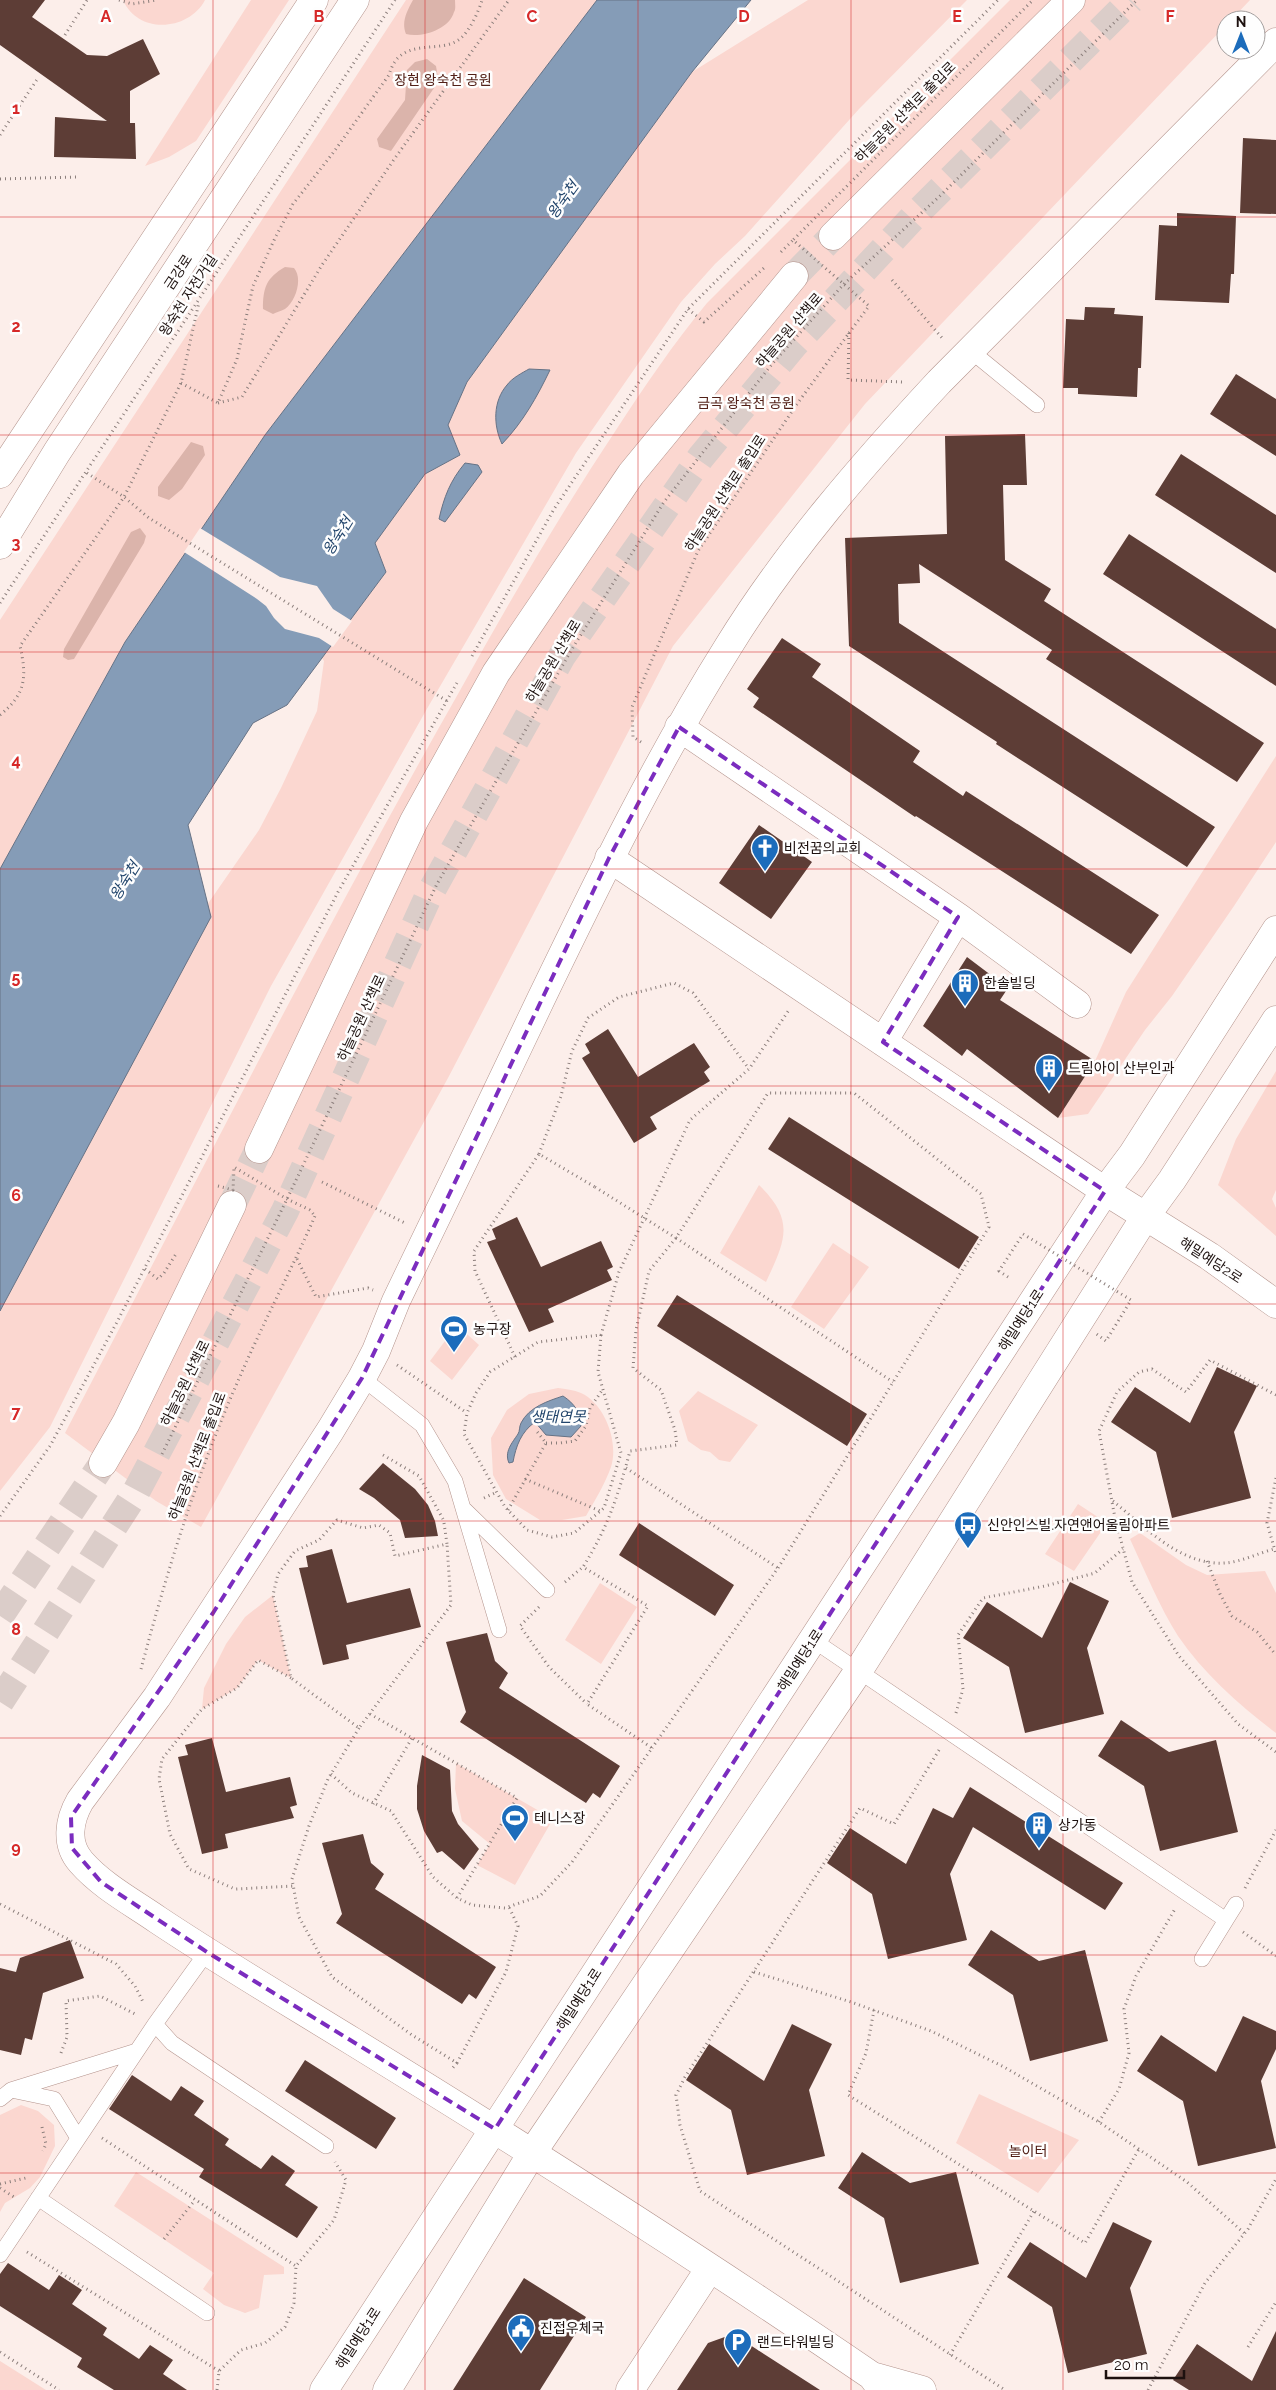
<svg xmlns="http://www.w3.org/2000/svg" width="1276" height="2390" font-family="Raleway,'Noto Sans KR',sans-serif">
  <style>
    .green { fill: #fbd7d0 }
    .forest { fill: #dbb4ab }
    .water { fill: #859cb7; stroke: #667285 }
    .pier { fill: #fceeea }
    .building { fill: #5d3d36 }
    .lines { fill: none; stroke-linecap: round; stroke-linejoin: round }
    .trunk-tunnel { stroke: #dbcdc9; stroke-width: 28; stroke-dasharray: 28 14; stroke-linecap: butt }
    .service-casing { stroke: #b4948d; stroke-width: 16 }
    .minor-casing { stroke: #b4948d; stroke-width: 29 }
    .tertiary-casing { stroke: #b4948d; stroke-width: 29 }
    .secondary-casing { stroke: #b4948d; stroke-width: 29 }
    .trunk-casing { stroke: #b4948d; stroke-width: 29 }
    .path { stroke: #8b7e7b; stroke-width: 3; stroke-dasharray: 1 4; stroke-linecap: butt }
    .service { stroke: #fff; stroke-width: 15 }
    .minor { stroke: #fff; stroke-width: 28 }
    .tertiary { stroke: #fff; stroke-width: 28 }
    .secondary { stroke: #fff; stroke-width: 28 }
    .trunk { stroke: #fff; stroke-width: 28 }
    .path-bridge { stroke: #8b7e7b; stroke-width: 3; stroke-dasharray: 1 4; stroke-linecap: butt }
    .marked { fill: none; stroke: #7b2cbf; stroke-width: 4; stroke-dasharray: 10 6; stroke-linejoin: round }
    .grid { fill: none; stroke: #d62828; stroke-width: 1; stroke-opacity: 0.55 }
    .labels { text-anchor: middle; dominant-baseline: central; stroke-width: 5; stroke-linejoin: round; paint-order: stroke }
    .park-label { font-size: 14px; fill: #522017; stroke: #fefefe }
    .street-label { font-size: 14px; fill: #1d110f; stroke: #fefefe }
    .poi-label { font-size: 14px; fill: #1d110f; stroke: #fefefe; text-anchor: start }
    .water-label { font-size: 15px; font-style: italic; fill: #22456c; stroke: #fefefe }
    .grid-label { font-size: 16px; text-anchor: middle; font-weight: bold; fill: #d62828; stroke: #fefefe; stroke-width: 5; stroke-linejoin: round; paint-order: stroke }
  </style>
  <rect width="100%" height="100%" fill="#fceeea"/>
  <!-- green -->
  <path class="green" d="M123,0H205C189,31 138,35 123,0Z
    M251,0H289L196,141L169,157L145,166Z
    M406,0H597L265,435L125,642L0,869V620Z
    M808,0H967L859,109L745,236L715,264L681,302L576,453L428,707L271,986L50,1427L0,1491V1311L210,917L207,905L259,830L281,788L317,711L324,661L322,658L386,572L375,543L425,474L460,455L448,425L467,382L692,72Z
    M1010,0H1250L1231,20H1226V25L865,404L673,646L448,1078L201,1527L156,1501L65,1433C194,1186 320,936 458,694C508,604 559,516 616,430C645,386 673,344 707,303Z
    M1276,756V842L1234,906L1172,996L1145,1030L1088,1114L1058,1118L1095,1061L1126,992Z
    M1276,1071V1190L1272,1199L1276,1208V1236L1218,1185L1236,1139Z
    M759,1185C796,1221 785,1241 766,1282L720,1253Z
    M833,1243L869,1267L824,1329L791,1307Z
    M457,1325L479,1345L452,1380L430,1361Z
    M558,1388C565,1389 574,1390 581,1393C605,1404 619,1442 611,1467C605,1484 595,1500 586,1516L562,1520H540L506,1499L493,1475L491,1438L507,1410L529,1394Z
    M698,1391L758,1425L730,1462L719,1460L710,1452L701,1450L688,1441L679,1411Z
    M1078,1504L1107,1523L1074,1571L1045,1554Z
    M1140,1533L1186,1565L1207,1575L1265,1571L1276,1593V1733C1240,1706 1204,1674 1178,1636C1159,1606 1145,1571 1130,1539Z
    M600,1583L637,1607L601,1664L565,1640Z
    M273,1595L291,1678L258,1660L237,1688L202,1709L204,1688L226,1644L245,1617Z
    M456,1763L553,1819L515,1885L477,1865L490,1844L462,1821L455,1789Z
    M979,2094L1079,2140L1038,2193L956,2143Z
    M21,2105L38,2111L54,2125L55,2146L40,2177L30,2188L5,2203L0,2212V2115Z
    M136,2172L284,2267V2274L264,2275L259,2308L245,2313L224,2305L203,2289L214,2273L114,2206Z
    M0,2361L46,2390H0Z"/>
  <!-- forest -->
  <path class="forest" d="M413,0H455C455,4 456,9 454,12C449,30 421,38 406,34C401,22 407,11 413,0Z
    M427,59L436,66L438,78L434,88L391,151L379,147L377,139L405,100L407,70L415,62Z
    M285,267L294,268C303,278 296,301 285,309C282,311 276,312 273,314L263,309C263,288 266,278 285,267Z
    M191,442L203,446L205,455L182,489L169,500L158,496V487Z
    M140,528L146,536L144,543L74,659L68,660L63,657L64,649L131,532Z"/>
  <!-- water -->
  <path class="water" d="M597,0H751L692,72L467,382L448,425L460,455L425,474L375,543L386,572L287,705L253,723L188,825L211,917L0,1311V869L125,642L265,435Z
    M529,369L550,370C537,397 523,422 502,444C493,425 493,401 507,385C512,378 522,373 529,369Z
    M465,463L478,465L482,472L445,522L439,519C444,497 450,481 465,463Z
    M563,1396C575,1404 580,1412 581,1426L571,1437L546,1435L535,1422C521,1432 516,1446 513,1462L509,1463C504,1452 512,1443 518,1434C520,1431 519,1427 521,1423C529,1407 548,1401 563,1396Z"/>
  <!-- pier -->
  <path class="pier" d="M200,528L280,577L317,586L333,609L352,621L333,647L319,638L285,629L274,618L266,606L257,599L184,552Z"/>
  <!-- building -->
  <path class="building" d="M0,0H45L32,17L87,55L107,56L143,39L160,74L130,91V123H135L136,159L54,157L55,117L107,121L0,45Z
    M1243,138L1276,140V214L1240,213Z
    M1177,213L1236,216L1234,274H1231L1229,303L1155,300L1159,225L1177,226Z
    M1085,307L1115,308L1114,314L1143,316L1141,368H1138L1137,397L1078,394V388H1063L1066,319L1084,320Z
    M1236,374L1276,399V456L1210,414Z
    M1025,434L1027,485H1003L1005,560L1051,589L1044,601L1264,743L1237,782L1046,659L1052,650L919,564L920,583L898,584L899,623L1215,827L1187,867L996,744L997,742L849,646L845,538L947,534L945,436Z
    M1181,454L1276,515V573L1155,495Z
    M1129,534L1276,629V686L1103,574Z
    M782,638L821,664L812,677L920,751L913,762L963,796L966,791L1159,915L1131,954L916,816L915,817L753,707L759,698L747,689Z
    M759,825L812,862L771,919L719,883Z
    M967,957L1008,988L1000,1000L1095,1061L1058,1118L967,1049L962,1056L923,1026Z
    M608,1029L638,1077L694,1043L710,1067L704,1072L710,1081L650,1117L657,1129L634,1143L582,1058L590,1053L585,1044Z
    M789,1117L979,1237L959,1269L768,1149Z
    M517,1217L541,1267L601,1241L613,1267L607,1270L612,1280L548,1309L554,1322L529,1332L487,1242L496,1239L492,1229Z
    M677,1295L867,1414L847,1446L657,1326Z
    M1217,1367L1257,1386L1234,1432L1251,1498L1172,1518L1156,1452L1111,1422L1135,1387L1190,1423Z
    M383,1463L415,1489L428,1505L435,1521L438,1536L405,1538L400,1520L374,1498L359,1489Z
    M639,1523L734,1585L715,1616L619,1555Z
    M332,1549L347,1603L410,1588L421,1627L346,1645L349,1659L323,1665L299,1568L308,1567L306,1556Z
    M1070,1582L1109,1601L1087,1648L1104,1714L1025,1733L1009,1667L963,1638L987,1602L1042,1638Z
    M487,1633L495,1661L508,1673L499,1688L620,1766L600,1798L593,1793L586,1803L460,1722L466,1712L446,1642Z
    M1121,1720L1169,1752L1216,1740L1238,1832L1160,1851L1144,1786L1098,1756Z
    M212,1738L226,1792L290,1777L297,1805L290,1807L294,1818L225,1834L228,1848L202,1854L178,1757L188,1755L185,1745Z
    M422,1755L450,1770L452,1811L458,1824L479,1849L464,1870L442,1851L437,1853L424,1831L417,1809V1786Z
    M970,1787L1123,1883L1105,1910L973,1827L950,1874L967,1940L888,1959L872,1894L827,1863L850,1828L906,1864L933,1808L953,1818Z
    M363,1834L371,1863L384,1874L375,1889L496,1967L476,1999L469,1994L462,2004L336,1923L342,1914L322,1843Z
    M991,1930L1039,1961L1085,1950L1108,2041L1030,2061L1013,1995L968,1965Z
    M70,1940L84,1978L43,1993L32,2040L25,2038L21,2055L0,2050V1968L16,1972L20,1958Z
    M1243,2016L1276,2031V2049L1261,2081L1276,2148L1198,2166L1183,2101L1137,2071L1161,2035L1216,2072Z
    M792,2024L832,2044L809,2090L825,2156L747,2175L731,2110L686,2080L709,2044L764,2081Z
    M305,2060L396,2118L376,2149L285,2091Z
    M132,2075L171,2101L181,2086L204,2101L194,2115L229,2139L225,2145L261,2169L272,2155L295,2171L285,2185L318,2207L297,2238L199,2177L204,2169L109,2109Z
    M862,2152L910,2183L956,2172L979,2264L900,2283L884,2218L838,2188Z
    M1113,2222L1152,2241L1130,2288L1147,2354L1068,2373L1052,2307L1007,2277L1030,2242L1086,2278Z
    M8,2263L49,2290L59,2275L82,2290L72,2304L107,2328L103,2335L139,2359L150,2345L173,2360L163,2374L187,2390H114L77,2367L82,2358L0,2306V2274Z
    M524,2278L586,2317L540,2390H453Z
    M1276,2331V2390H1189L1173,2380L1197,2344L1252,2381Z
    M733,2334L820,2390H677L708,2343Z"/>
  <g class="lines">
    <!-- trunk-tunnel -->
    <path class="trunk-tunnel" d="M794,276L833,236
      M232,1205L259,1149
      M0,1616L103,1463
      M0,1702L136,1492L285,1211L428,897L562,656L701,457L794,345L919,211L1131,0"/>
    <!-- service casing -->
    <g class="service-casing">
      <path id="service" d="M971,351L1037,405
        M362,1378L422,1425L455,1481L499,1630
        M464,1509L547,1590
        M813,1640L1226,1920L1202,1959
        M1226,1920L1236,1904
        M155,2024L172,2043L326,2146
        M11,2090L137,2051
        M0,2099L11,2090L54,2099L78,2138
        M38,2198L207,2313
        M0,2255L155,2024L207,1952"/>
    </g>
    <!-- minor casing -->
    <g class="minor-casing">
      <path id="minor" d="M679,727L958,917L883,1042
        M609,858L1105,1191
        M958,917L1077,1004
        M872,2376L922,2390
        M630,2390L710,2268
        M882,2390L872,2376C702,2260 528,2149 352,2041C287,2001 221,1962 158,1920C132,1902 102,1886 81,1862C65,1844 69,1820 80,1801L157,1697L330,1431L362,1378L376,1351L396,1301C445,1200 493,1100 541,999C599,879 657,760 728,647C787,551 863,464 939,382L1276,42"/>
    </g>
    <!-- tertiary casing -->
    <g class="tertiary-casing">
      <path id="tertiary" d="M1105,1191L1209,1256L1276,1304
        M324,2390L1105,1191L1132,1155L1276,930
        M387,2390L532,2153L859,1670L1145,1217L1172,1180L1276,1020"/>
    </g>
    <!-- secondary casing -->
    <g class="secondary-casing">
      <path id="secondary" d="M0,474L314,0
        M0,545L57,452L355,0"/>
    </g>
    <!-- trunk casing -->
    <g class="trunk-casing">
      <path id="trunk" d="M833,236L1071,0
        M259,1149L414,821L496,673L631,474L794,276
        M103,1463L126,1423L232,1205"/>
    </g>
    <!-- path -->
    <path class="path" d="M119,0L132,4L157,0
      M65,35L87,0
      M0,135L38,78
      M0,179L77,177
      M781,252L793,240
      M892,280L943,339
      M688,309L704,322L764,268
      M849,333L848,380L903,382
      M181,383L218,403L237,359L253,286L275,238L293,204L333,153L389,75C400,34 441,56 461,38C470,30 479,11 482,0
      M218,403L242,397L322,265L395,158L509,0
      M87,473L124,497L149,518L447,701
      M0,603L395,0
      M472,656L554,509L688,309L998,0
      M0,715C26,694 27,677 20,646L124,497L181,383L199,302
      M641,742L633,737L632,707L698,551L797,404L849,333
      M539,1154L561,1096L572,1051L588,1018L619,997L674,983L693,993L749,1069
      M322,1182L405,1223
      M676,1238L893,1382
      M297,1259L316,1297L368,1288L373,1290
      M145,1269L158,1279L164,1273L176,1254
      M601,1335L598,1372L621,1453L604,1508L574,1533L552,1537L527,1530L505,1507L464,1434L467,1413L476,1393L490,1372L538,1342L601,1335L619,1272L690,1120L749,1069L789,1010
      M515,1357L475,1271L474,1251L539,1154L595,1187
      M397,1365L467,1413
      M1276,1395L1210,1360L1186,1392L1152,1369L1139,1372L1117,1392L1099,1431L1115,1518L1132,1582L1179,1656L1238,1724L1276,1752
      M546,1443H560L575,1441L586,1426L590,1408L603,1389
      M383,1455L419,1476L443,1519
      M626,1468L778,1568
      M1276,1478L1267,1523L1276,1554
      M525,1479L600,1511
      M484,1498L497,1492
      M1113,1501C1145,1527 1181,1566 1225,1563C1241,1562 1259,1553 1274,1549
      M508,1510L546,1443L535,1429
      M0,1516L50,1446L117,1322L338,892L458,681
      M444,1523L447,1544L395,1556L390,1533L379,1525L363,1528L337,1520L319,1540L295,1551L278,1574L273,1595L291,1678L359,1728L451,1605L447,1544
      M1207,1561L1220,1594L1232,1616L1257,1632L1276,1655
      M565,1582L583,1567
      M539,1607L520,1626L549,1667L587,1704
      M141,1669C167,1571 197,1474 238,1381C262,1325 291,1271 315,1216
      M291,1678L258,1660L237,1688L202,1709L162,1759L159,1779L170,1834L189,1869L235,1889L294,1886
      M956,1713L963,1689L958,1635L983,1598L1045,1586L1095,1573L1123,1549
      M370,1714L517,1798L457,1898
      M359,1728L328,1779L309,1826L292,1879L299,1917L332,1977L412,2035L457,2063L451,2070
      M939,1750L894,1824L860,1808L685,2077L676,2095L680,2125L700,2191L1005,2390
      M331,1774L352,1793L391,1811L433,1877L457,1898L472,1905L505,1908L540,1896L572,1862L652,1748L587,1704L648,1606L583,1567C608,1527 618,1496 630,1451L677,1445L675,1430L661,1390L633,1368L636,1330L649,1271L676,1238L768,1093H854L981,1194L989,1227L778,1568L652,1748
      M373,1804L412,1738
      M1245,1888L1276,1830
      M0,1904L116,1964L135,1986L144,2004
      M1243,1932L1276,1956
      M754,1972L851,2002L931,2031L1004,2067L1099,2122L1187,2182L1244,2233
      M874,2010L866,2053L848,2095L1085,2243L1139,2149
      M61,2053L67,2037L66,2001L100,1996L137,2015
      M457,2063L506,1972L518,1926L509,1907
      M1099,2122L1119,2089L1129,2053L1124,2009L1136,1976L1175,1909
      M42,2127L46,2144L43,2151
      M102,2138L296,2266
      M0,2184L26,2178
      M0,2188L14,2197
      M164,2239L195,2200
      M27,2252L219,2371
      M1248,2347L1276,2302
      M0,2352L59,2390
      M950,2355L1034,2211
      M217,2390L219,2371L241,2350L265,2343L285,2327L294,2303L296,2266L334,2220L346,2180L335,2162
      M1148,2390L1205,2283L1248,2229L1276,2179"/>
    <!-- service -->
    <use href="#service" class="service"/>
    <!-- minor -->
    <use href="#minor" class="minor"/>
    <!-- tertiary -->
    <use href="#tertiary" class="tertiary"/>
    <!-- secondary -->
    <use href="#secondary" class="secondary"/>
    <!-- trunk -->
    <use href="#trunk" class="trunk"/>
    <!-- path-bridge -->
    <path class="path-bridge" d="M849,333L869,306L793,240L1033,0
      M218,1186L233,1190L234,1167L287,1199L310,1210L315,1216
      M595,1187L676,1238
      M1008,1277L999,1271L1023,1234L1131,1300L1106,1341L1094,1332
      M162,1454L287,1199L437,884L572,649L664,502L772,364L844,284L941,195L1137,0"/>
  </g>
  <!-- marked area -->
  <path class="marked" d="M679,727L958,917L883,1042L1105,1191L495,2129L207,1952L101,1882L72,1848L71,1817L213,1613L362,1378L609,858Z"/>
  <!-- grid -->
  <path class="grid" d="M213,0V2390M425,0V2390M638,0V2390M851,0V2390M1063,0V2390M0,217H1276M0,435H1276M0,652H1276M0,869H1276M0,1086H1276M0,1304H1276M0,1521H1276M0,1738H1276M0,1955H1276M0,2173H1276"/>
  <!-- icons -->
  <defs>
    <g id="church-pin" transform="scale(1.4375)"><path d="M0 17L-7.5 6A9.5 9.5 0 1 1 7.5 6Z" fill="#1c6cbb" stroke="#fefefe"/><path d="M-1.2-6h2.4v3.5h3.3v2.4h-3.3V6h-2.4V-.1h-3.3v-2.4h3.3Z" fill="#fff"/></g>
    <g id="building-pin" transform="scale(1.4375)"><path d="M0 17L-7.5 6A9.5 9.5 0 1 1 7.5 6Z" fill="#1c6cbb" stroke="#fefefe"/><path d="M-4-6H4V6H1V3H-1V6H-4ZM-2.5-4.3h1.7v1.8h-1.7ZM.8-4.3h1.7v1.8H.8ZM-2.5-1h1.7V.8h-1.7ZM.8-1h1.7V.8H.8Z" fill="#fff"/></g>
    <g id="stadium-pin" transform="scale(1.4375)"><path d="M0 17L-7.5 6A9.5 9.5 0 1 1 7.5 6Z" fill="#1c6cbb" stroke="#fefefe"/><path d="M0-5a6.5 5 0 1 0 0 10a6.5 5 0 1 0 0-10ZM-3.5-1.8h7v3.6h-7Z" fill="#fff"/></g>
    <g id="bus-pin" transform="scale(1.4375)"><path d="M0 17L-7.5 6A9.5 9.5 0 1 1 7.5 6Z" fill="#1c6cbb" stroke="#fefefe"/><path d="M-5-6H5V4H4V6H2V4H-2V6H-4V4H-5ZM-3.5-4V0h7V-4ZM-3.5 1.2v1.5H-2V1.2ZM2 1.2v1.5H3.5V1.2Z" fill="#fff"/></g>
    <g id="civic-pin" transform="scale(1.4375)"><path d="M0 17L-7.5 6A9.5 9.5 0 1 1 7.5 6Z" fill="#1c6cbb" stroke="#fefefe"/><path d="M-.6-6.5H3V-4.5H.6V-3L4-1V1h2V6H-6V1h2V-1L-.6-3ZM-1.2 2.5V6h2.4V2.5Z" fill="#fff"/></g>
    <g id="parking-pin" transform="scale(1.4375)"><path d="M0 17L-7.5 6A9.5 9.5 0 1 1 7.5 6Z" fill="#1c6cbb" stroke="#fefefe"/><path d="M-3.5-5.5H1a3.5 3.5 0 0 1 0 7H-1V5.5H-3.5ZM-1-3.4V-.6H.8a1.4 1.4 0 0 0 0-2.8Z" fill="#fff"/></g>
  </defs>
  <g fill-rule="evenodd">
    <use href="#church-pin" x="765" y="848"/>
    <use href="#building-pin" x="965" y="983"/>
    <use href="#building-pin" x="1049" y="1068"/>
    <use href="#stadium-pin" x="454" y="1329"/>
    <use href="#bus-pin" x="968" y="1525"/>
    <use href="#stadium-pin" x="515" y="1818"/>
    <use href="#building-pin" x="1039" y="1825"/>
    <use href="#civic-pin" x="521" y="2328"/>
    <use href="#parking-pin" x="738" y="2342"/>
  </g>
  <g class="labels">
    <!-- park labels -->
    <g class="park-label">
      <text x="443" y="80">장현 왕숙천 공원</text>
      <text x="746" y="403">금곡 왕숙천 공원</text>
      <text x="1028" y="2151">놀이터</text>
    </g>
    <!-- street labels -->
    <g class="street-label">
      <text transform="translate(905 112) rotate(-45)">하늘공원 산책로 출입로</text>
      <text transform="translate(178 272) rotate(-57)">금강로</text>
      <text transform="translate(188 295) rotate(-57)">왕숙천 자전거길</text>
      <text transform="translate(789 330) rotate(-49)">하늘공원 산책로</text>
      <text transform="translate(725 493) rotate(-57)">하늘공원 산책로 출입로</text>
      <text transform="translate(553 661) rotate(-59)">하늘공원 산책로</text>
      <text transform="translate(361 1018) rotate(-65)">하늘공원 산책로</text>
      <text transform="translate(1211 1260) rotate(33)">해밀예당2로</text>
      <text transform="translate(1021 1320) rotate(-57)">해밀예당1로</text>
      <text transform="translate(185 1383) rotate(-64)">하늘공원 산책로</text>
      <text transform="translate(197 1456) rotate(-69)">하늘공원 산책로 출입로</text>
      <text transform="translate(800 1660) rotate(-57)">해밀예당1로</text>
      <text transform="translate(579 1999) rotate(-57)">해밀예당1로</text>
      <text transform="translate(358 2338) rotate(-57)">해밀예당1로</text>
    </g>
    <!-- poi labels -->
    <g class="poi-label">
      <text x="784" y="848">비전꿈의교회</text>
      <text x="984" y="983">한솔빌딩</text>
      <text x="1068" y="1068">드림아이 산부인과</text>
      <text x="473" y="1329">농구장</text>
      <text x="987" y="1525">신안인스빌.자연앤어울림아파트</text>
      <text x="534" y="1818">테니스장</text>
      <text x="1058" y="1825">상가동</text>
      <text x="540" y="2328">진접우체국</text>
      <text x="757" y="2342">랜드타워빌딩</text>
    </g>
    <!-- water labels -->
    <g class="water-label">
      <text transform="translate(563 200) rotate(-54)">왕숙천</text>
      <text transform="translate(338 536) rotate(-58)">왕숙천</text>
      <text transform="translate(125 881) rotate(-58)">왕숙천</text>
      <text x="558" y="1417">생태연못</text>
    </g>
  </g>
  <g class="grid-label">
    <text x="106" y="22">A</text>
    <text x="319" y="22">B</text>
    <text x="532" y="22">C</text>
    <text x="744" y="22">D</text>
    <text x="957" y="22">E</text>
    <text x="1170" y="22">F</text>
    <text x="16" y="114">1</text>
    <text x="16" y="332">2</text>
    <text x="16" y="549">3</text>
    <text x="16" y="766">4</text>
    <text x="16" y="983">5</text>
    <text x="16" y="1201">6</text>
    <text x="16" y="1418">7</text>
    <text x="16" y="1635">8</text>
    <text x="16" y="1853">9</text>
  </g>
  <!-- north arrow -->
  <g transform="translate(1241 35)"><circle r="24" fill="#fefefe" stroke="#a49f9e"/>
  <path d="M0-4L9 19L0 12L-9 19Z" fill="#1c6cbb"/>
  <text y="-8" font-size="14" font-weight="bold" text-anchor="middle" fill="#1d110f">N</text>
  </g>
  <!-- scale -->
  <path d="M1106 2370v8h78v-8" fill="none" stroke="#1d110f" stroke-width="2.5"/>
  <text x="1114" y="2370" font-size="15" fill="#1d110f" stroke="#fefefe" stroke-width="4" paint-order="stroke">20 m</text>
</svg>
